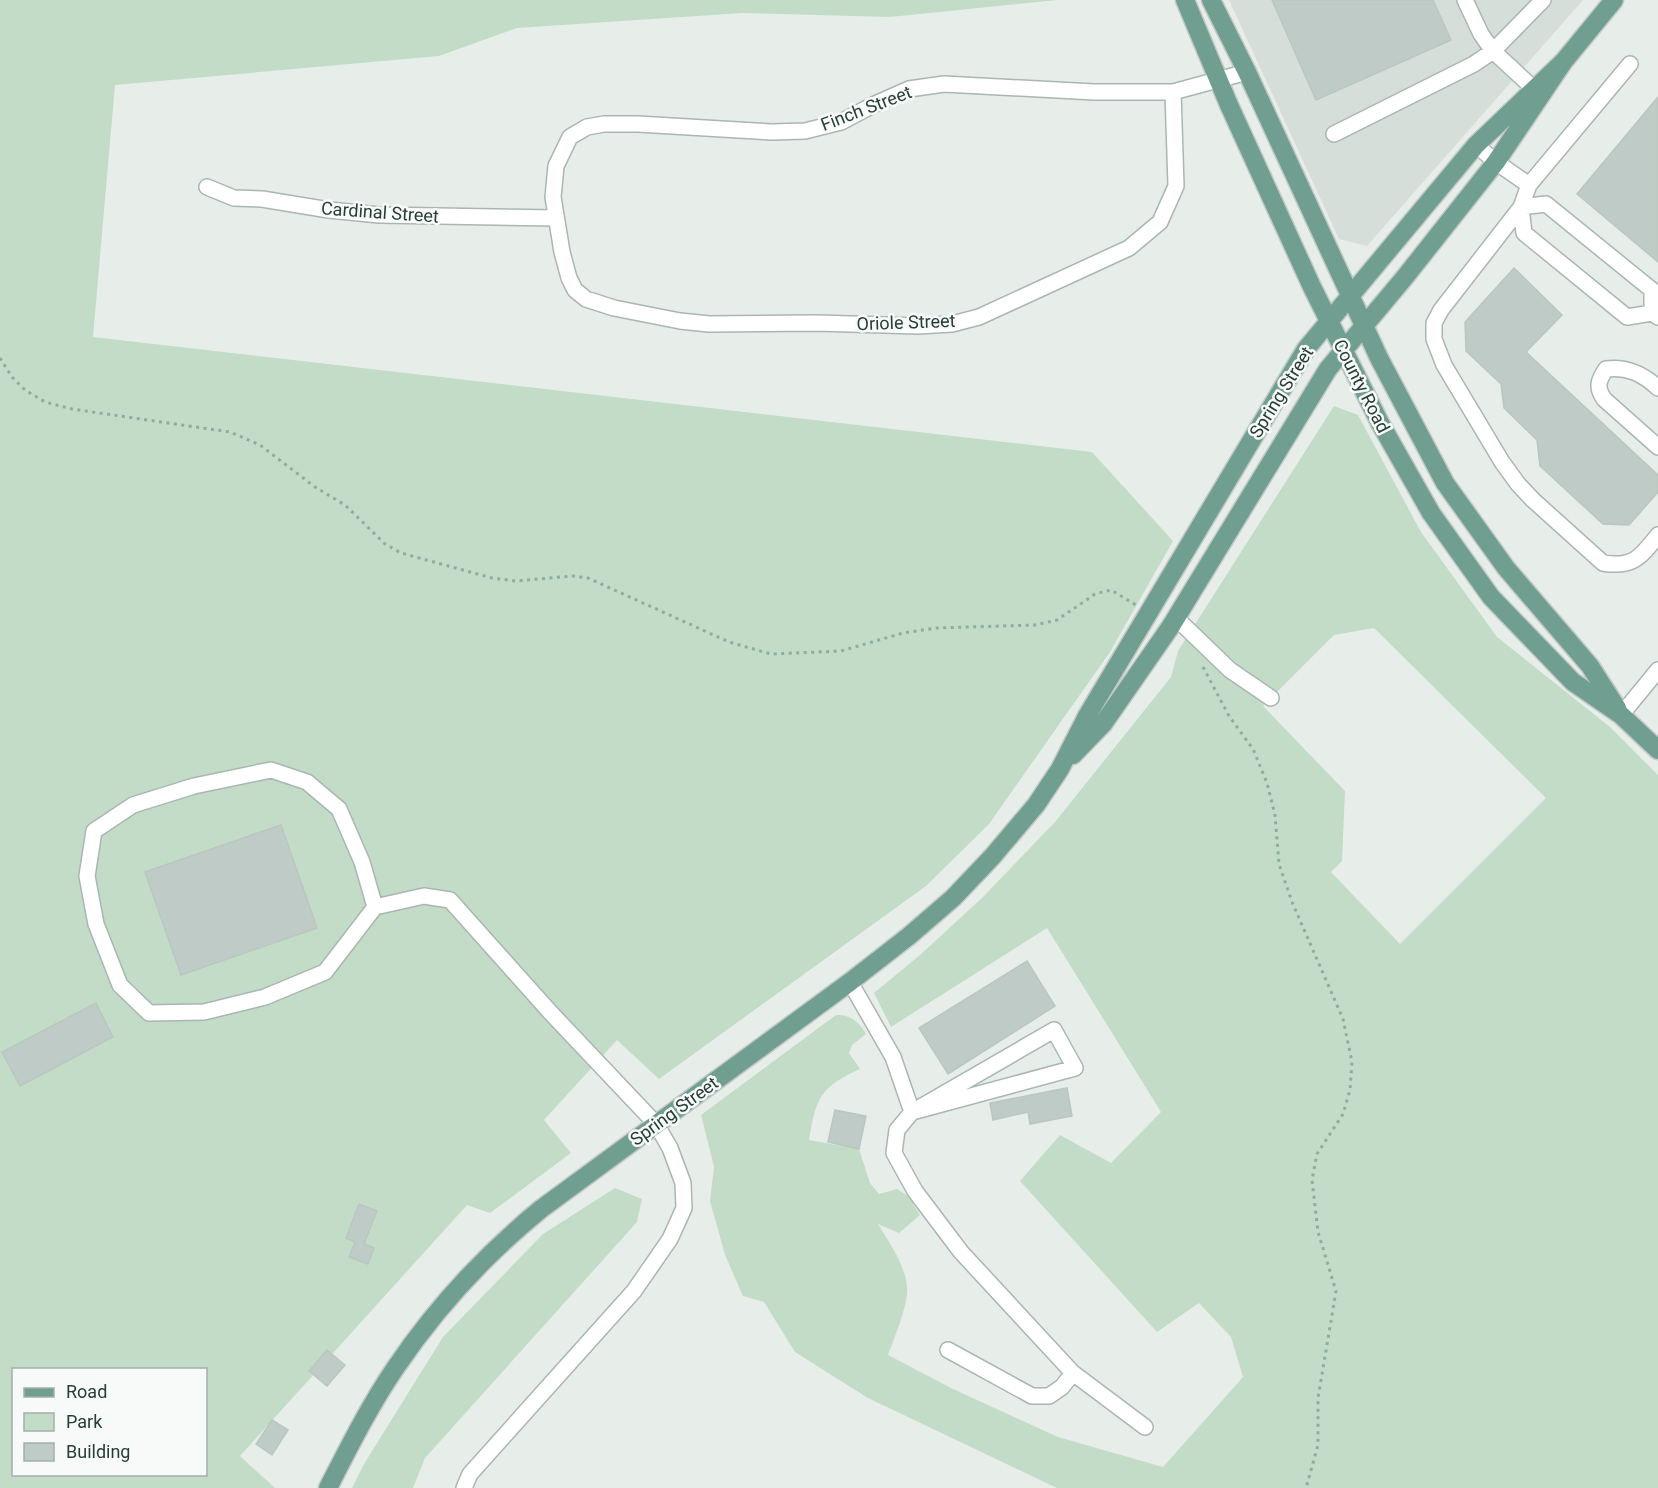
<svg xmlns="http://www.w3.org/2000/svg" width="1658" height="1488" font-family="Roboto,sans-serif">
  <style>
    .built { fill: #d5ded9 }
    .green { fill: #c2dcc8; fill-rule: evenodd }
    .building { fill: #bfcbc6; stroke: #bac7c1; stroke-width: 1.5 }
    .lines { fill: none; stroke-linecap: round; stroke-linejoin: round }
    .minor-casing { stroke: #aab6b1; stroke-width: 18 }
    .major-casing { stroke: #c3c9c7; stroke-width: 21 }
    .path { stroke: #8baea1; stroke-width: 3; stroke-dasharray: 3 4.5; stroke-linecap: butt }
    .minor { stroke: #fff; stroke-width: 15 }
    .major { stroke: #709e90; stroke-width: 18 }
    .labels { text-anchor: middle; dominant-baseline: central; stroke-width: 5; stroke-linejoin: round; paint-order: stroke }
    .street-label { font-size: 18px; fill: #273e37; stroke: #f7faf9 }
  </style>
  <rect width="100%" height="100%" fill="#e7eeea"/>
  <!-- built -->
  <path class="built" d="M1229,0H1583L1367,246L1339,239Z"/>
  <!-- green -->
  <path class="green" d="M0,0H1057L890,17L742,13L517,28L439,56L115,85L93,337L1092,452L1173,541L1110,652L989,824L926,886L659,1079L617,1040L544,1120L571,1153L490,1213L467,1205L240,1456L275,1488H0ZM14,1370H206V1474H14Z
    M1334,406L1358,415L1421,532L1497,637L1610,727L1658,775V1488H1057L868,1398L795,1352L764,1302L743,1296L725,1255L710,1201L714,1167L701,1115L836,1015C850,1014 859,1022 866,1034L852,1045L849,1053L860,1069C820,1087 816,1098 809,1140L859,1149L870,1183L879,1194L897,1189L908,1196L920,1215L899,1233L878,1224C890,1244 905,1264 907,1287C909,1303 894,1339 888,1355L953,1389L1058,1437L1163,1467L1243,1377L1231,1337L1199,1303L1157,1332L1020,1181L1060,1135L1111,1163L1161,1112L1047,928L891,1027L874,993L920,955L982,898L1055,822L1171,677L1178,651ZM1374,628L1546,798L1400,944L1331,872L1342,861L1345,791L1263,706L1334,635Z
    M615,1188L642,1199L637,1222L425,1458L413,1488H352L364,1464L443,1337L543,1234Z"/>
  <!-- building -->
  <path class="building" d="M1272,0H1433L1451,40L1316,100Z
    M1658,97V262L1577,194Z
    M1514,268L1562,315L1526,352L1658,475V492L1629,525L1603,524L1540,466L1537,440L1504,408L1501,384L1466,351L1465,322Z
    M281,825L317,928L181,975L145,872Z
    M1027,961L1055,1006L948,1074L919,1028Z
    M96,1003L113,1037L20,1086L2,1052Z
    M1067,1088L1072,1116L1030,1124L1028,1112L993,1120L990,1103Z
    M835,1110L866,1116L859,1149L828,1142Z
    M359,1204L377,1211L364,1244L374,1248L368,1264L349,1257L355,1242L346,1238Z
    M327,1350L345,1365L327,1386L309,1371Z
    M272,1420L288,1430L272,1455L256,1444Z"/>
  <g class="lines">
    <!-- minor casing -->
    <g class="minor-casing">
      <path id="minor" d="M1534,89L1493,51L1543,0
        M1173,92L1176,186L1160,222L1129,248L979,317L952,324L918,326L816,323L709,324L680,321L614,308L586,299L575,290L569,278L562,252L553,197L556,166L570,137L587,127L604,124H638L772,132L805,131L841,122L875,104L909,89L944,84L1094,92H1173L1247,72
        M1334,134L1474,64L1493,51L1481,34L1465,0
        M1476,145L1496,162L1529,185L1630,64
        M1529,185L1521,207L1441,310L1434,323V339L1444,365L1502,462L1518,484L1533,500L1603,563C1633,568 1641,557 1658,535
        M207,187L234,198L262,199L329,210L379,215L556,218
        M1521,207L1524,233L1627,317L1652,313L1658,317
        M1521,207L1546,204L1652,290V313
        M1658,388C1643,374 1627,366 1606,369C1598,381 1596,387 1604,399L1658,447
        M1176,618L1230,670L1271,698
        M1621,715L1658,670
        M375,907L362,862L339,809L307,782L271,770L194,786L133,805L94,831L87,876L96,924L120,985L149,1013L204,1012L265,997L325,972L375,907L424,896L450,900L550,1012L656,1124L670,1148L683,1183L684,1208L670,1239L634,1291L470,1474L464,1488
        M850,982L893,1057L912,1112L1075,1068L1054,1030L912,1112L897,1130L894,1153L915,1191L961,1252L1073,1373L1145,1427
        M948,1350L1032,1396H1049L1062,1387L1073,1373"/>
    </g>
    <!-- major casing -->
    <g class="major-casing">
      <path id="major" d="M1185,0L1229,105L1312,287L1380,423L1431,513L1491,597L1573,682L1621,715L1658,750
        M1211,0L1247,72L1379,358L1445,483L1506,568L1590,666L1617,708
        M1073,755L1103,724L1171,626L1328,369L1405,277L1496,162L1564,61L1614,0
        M328,1488C349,1447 370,1405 396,1367C436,1308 486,1254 541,1209L850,982L909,936L953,898L992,857L1036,805L1060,769L1087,716L1306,349L1476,145L1564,61"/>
    </g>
    <!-- path -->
    <path class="path" d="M0,358L12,377L25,390L45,402L72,409L230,432L260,445L315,487L345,505L385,544L401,553L492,578L516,581L572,576L588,578L729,642L771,654L841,651L903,633L936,628L1035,625L1057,620L1095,594L1111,590L1136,605
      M1203,667L1229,716L1253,749L1267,783L1275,815L1279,864L1292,902L1343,1019L1352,1062L1350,1090L1343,1114L1317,1154L1312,1180L1318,1232L1336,1291L1318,1398V1445L1306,1488"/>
    <!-- minor -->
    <use href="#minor" class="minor"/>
    <!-- major -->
    <use href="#major" class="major"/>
  </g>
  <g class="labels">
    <!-- street labels -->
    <g class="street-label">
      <text transform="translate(866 108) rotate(-21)">Finch Street</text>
      <text transform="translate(380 212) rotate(4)">Cardinal Street</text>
      <text transform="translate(906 322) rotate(-2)">Oriole Street</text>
      <text transform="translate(1362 386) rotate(63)">County Road</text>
      <text transform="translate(1281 392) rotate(-58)">Spring Street</text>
      <text transform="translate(674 1111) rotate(-36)">Spring Street</text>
    </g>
  </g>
  <!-- legend -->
  <rect x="12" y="1368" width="195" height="108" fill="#f7faf9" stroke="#a4afab" stroke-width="1.5"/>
  <rect x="24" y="1388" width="30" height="9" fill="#709e90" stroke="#a4afab" stroke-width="1.5"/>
  <text x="66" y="1398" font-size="18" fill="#273e37">Road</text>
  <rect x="24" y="1413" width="30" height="18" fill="#c2dcc8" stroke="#a4afab" stroke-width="1.5"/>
  <text x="66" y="1428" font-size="18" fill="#273e37">Park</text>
  <rect x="24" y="1443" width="30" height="18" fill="#bfcbc6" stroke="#a4afab" stroke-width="1.5"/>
  <text x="66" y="1458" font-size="18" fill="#273e37">Building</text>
</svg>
